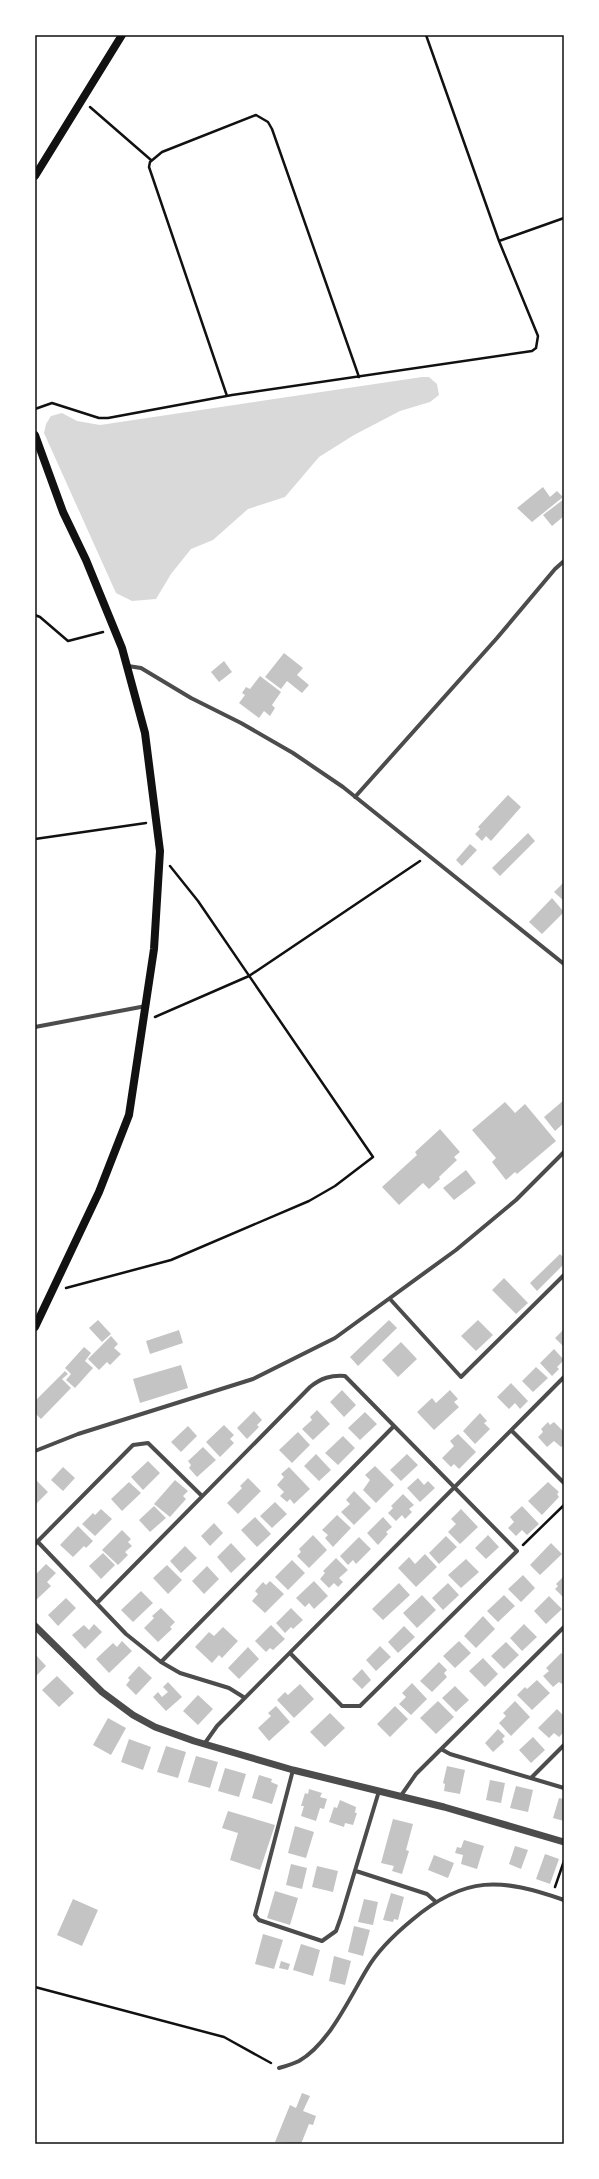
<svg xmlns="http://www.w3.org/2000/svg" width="599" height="2179" font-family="'Fira Sans',sans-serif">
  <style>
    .water { fill: #d9d9d9 }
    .building { fill: #c4c4c4 }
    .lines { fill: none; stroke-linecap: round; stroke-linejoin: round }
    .path { stroke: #111; stroke-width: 2.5 }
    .minor { stroke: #4c4c4c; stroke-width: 4 }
    .tertiary { stroke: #4c4c4c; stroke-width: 7 }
    .secondary { stroke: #111; stroke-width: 8 }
    .neatline { fill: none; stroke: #111; stroke-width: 1.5 }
  </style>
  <rect width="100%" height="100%" fill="#fff"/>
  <!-- water -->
  <path class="water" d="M422,377H429L437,384L439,395L430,402L400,411L354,435L319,457L285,497L248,509L213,540L191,549L171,574L156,599L132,601L116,593L44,433L46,424L51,416L62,413L77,421L100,425Z"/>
  <!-- building -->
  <path class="building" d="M543,487L550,497L557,491L563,497L532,522L517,508Z
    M564,499V516L552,526L543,515Z
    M284,653L303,668L297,675L309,685L302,693L287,681L281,689L265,677Z
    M224,661L232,672L219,682L211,672Z
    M260,676L281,692L272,705L275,708L270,716L264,711L259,718L239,703L245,695L242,693L246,687L250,689Z
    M508,795L521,807L491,841L486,836L482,841L475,834L480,829L478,827Z
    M528,833L535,841L500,876L492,868Z
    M470,844L477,850L462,866L456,860Z
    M564,882V901L554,892Z
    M552,898L564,912L542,934L529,922Z
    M564,1100V1123L555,1131L544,1117Z
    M505,1102L515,1113L525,1104L556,1141L517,1174L515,1172L506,1180L492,1162L496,1158L472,1130Z
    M440,1129L460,1152L454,1157L457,1160L439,1177L440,1179L429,1189L423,1183L399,1205L382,1187L417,1155L415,1152Z
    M466,1170L476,1183L454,1200L443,1188Z
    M560,1254L564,1258V1264L537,1291L530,1283Z
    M504,1278L528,1303L516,1314L492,1290Z
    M98,1320L111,1334L102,1342L89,1328Z
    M389,1320L397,1328L358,1366L350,1357Z
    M478,1320L493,1335L476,1351L461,1336Z
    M564,1329V1347L555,1338Z
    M179,1330L183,1343L150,1354L146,1341Z
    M111,1336L118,1344L114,1348L121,1354L110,1365L107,1362L99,1370L88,1359Z
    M401,1342L417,1359L398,1377L382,1360Z
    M84,1347L91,1353L85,1361L93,1368L75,1388L66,1380L71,1374L65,1368Z
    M554,1349L564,1360L557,1367L559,1369L552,1376L540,1363Z
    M181,1365L188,1388L140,1403L133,1379Z
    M536,1367L548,1378L533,1392L522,1381Z
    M65,1371L68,1374L62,1379L71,1388L41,1419L35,1413V1401Z
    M511,1383L528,1401L520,1409L515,1403L509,1409L497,1397Z
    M342,1390L356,1405L344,1417L330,1402Z
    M450,1390L458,1399L454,1402L459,1407L434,1430L417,1412L432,1398L436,1403Z
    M317,1410L330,1424L313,1440L302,1429L312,1420L310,1417Z
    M254,1411L262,1420L257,1425L259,1427L247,1439L237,1428Z
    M365,1412L377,1424L360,1440L348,1428Z
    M480,1413L487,1421L484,1423L490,1429L475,1444L463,1431Z
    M548,1422L550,1425L554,1422L564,1432V1444L561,1447L554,1441L547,1447L538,1437L543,1432L541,1429Z
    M224,1425L234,1435L230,1439L234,1443L220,1457L206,1442Z
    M188,1426L197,1436L181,1452L171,1442Z
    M298,1432L310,1445L292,1463L279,1450Z
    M458,1434L476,1452L459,1469L454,1464L451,1467L442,1458L454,1446L450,1441Z
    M343,1436L355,1448L338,1465L325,1453Z
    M203,1447L216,1460L197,1477L189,1468L191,1465L188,1461Z
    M316,1454L331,1470L319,1481L304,1466Z
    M407,1454L418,1465L401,1481L390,1470Z
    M148,1461L160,1473L143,1490L131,1477Z
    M375,1466L394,1485L376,1503L363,1490L370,1480L365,1475Z
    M63,1467L75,1478L63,1491L51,1480Z
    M289,1467L310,1489L294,1504L290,1499L287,1502L280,1496L284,1492L277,1485L284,1477L281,1474Z
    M248,1478L261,1491L238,1514L227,1503L242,1488L240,1486Z
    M418,1478L424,1485L428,1481L435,1488L420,1502L407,1488Z
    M35,1479L48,1492L35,1505Z
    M175,1480L188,1491L183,1496L186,1499L170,1517L154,1504Z
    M129,1482L141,1493L122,1511L111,1499Z
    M548,1482L559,1492L557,1494L559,1497L542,1515L528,1501Z
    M354,1491L371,1508L354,1525L341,1512L350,1504L346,1500Z
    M403,1494L414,1505L409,1509L412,1512L405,1519L402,1515L396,1521L388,1513L393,1508L391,1506Z
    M275,1502L287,1514L272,1528L260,1516Z
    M154,1506L166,1518L150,1532L139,1520Z
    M522,1506L539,1524L527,1535L522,1530L516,1536L508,1528L514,1522L510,1517Z
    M101,1509L112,1519L95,1536L82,1524L93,1513L95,1515Z
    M461,1509L478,1527L460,1544L448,1532L456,1524L451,1519Z
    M337,1515L351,1528L333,1547L325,1538L328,1535L322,1530Z
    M255,1517L271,1534L257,1547L241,1530Z
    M383,1517L392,1527L386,1532L388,1534L378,1545L367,1533Z
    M214,1523L223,1533L210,1546L201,1536Z
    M78,1526L93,1541L86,1548L84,1546L73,1557L60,1545Z
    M122,1530L131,1539L128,1542L132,1546L125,1552L128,1555L118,1565L102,1550Z
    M313,1535L327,1550L309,1568L297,1556L301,1552L299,1549Z
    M488,1535L499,1547L486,1559L475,1548Z
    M446,1536L457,1547L439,1564L429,1553Z
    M359,1537L371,1549L356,1564L353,1560L348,1565L340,1556Z
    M231,1543L246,1559L231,1573L217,1557Z
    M551,1543L562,1554L540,1575L530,1565Z
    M185,1546L197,1558L181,1573L170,1561Z
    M103,1553L115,1565L101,1579L89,1566Z
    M425,1554L437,1567L416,1587L398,1568L409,1557L415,1564Z
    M336,1558L348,1570L339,1578L343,1582L338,1587L334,1583L329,1588L320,1579L325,1573L323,1571Z
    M466,1559L479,1572L461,1588L448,1575Z
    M292,1560L305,1573L288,1590L275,1577Z
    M46,1564L56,1573L47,1582L51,1586L35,1601V1575Z
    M167,1565L182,1580L168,1594L153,1578Z
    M207,1566L219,1579L204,1594L192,1581Z
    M523,1575L535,1588L521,1602L508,1589Z
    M564,1576V1598L555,1589L558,1586L556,1584Z
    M270,1581L284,1594L265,1613L252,1601L258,1594L255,1591L263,1582L266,1585Z
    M314,1581L328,1596L314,1609L309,1603L305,1607L296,1598Z
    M399,1583L410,1595L383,1620L372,1609Z
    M448,1583L459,1595L443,1610L432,1598Z
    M141,1591L153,1603L133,1622L121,1610Z
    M422,1595L436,1610L417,1628L403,1613Z
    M504,1595L515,1606L498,1622L487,1611Z
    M549,1596L562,1609L546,1624L534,1611Z
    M66,1598L76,1608L58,1626L48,1615Z
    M161,1608L175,1622L170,1627L172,1629L158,1642L144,1628L154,1618L152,1616Z
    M291,1608L303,1620L293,1629L291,1627L285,1633L276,1623Z
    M483,1616L495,1629L476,1648L464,1636Z
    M94,1624L102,1632L85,1649L72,1635L84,1625L89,1630Z
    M524,1624L537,1637L522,1651L510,1638Z
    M271,1625L285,1639L273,1650L270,1648L266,1652L255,1641Z
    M404,1626L415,1637L398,1653L388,1642Z
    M223,1627L238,1641L222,1658L219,1655L212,1663L195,1647L209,1632L214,1636Z
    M122,1641L132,1651L109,1673L96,1659L113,1643L117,1647Z
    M459,1641L471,1653L455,1668L443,1656Z
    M506,1642L519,1655L504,1669L491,1656Z
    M380,1646L391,1657L376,1671L366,1660Z
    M248,1647L259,1659L239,1679L228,1668Z
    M561,1653L564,1656V1682L562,1684L559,1682L553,1687L543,1676L549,1671L546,1668Z
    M35,1654L46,1666L35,1677Z
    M483,1658L498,1674L485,1687L469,1671Z
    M439,1662L447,1670L444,1673L447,1677L432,1692L420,1681Z
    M139,1666L152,1678L136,1695L126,1685L130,1680L128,1678Z
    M362,1669L371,1680L362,1689L352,1679Z
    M57,1676L74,1693L59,1707L42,1690Z
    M537,1680L550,1693L532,1710L517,1695L525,1687L527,1689Z
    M168,1682L182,1697L166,1711L153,1697L158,1692L162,1697L168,1692L163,1687Z
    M412,1683L427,1699L411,1715L399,1704L406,1697L402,1693Z
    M300,1684L314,1699L294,1718L277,1700L285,1692L288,1695Z
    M455,1686L469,1700L456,1712L442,1698Z
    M198,1695L213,1709L198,1725L183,1711Z
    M438,1701L454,1717L436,1734L420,1718Z
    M515,1701L530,1717L511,1736L499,1723L506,1716L503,1713Z
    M276,1706L290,1722L269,1741L258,1728L271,1716L268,1713Z
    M395,1706L408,1719L390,1737L377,1724Z
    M557,1709L564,1716V1732L559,1737L554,1733L549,1738L538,1728Z
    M330,1713L345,1728L325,1747L310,1732Z
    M108,1718L126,1728L111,1755L93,1745Z
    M498,1729L505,1736L502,1739L504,1742L493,1752L485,1743Z
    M533,1737L545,1750L531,1763L519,1750Z
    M129,1739L151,1747L143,1770L121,1762Z
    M166,1746L186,1752L178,1778L157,1772Z
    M196,1756L218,1762L210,1788L188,1782Z
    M447,1766L465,1770L460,1794L444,1791L445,1784L443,1783Z
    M225,1768L246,1774L239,1797L218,1791Z
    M259,1775L272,1779L271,1782L278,1785L272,1804L252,1798Z
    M490,1780L505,1783L501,1803L486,1800Z
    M516,1786L533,1790L528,1812L510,1808Z
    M309,1789L322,1793L320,1797L327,1799L324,1809L320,1808L316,1821L301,1816L304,1806H301L305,1793L308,1794Z
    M559,1798L564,1799V1821L553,1818Z
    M340,1800L356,1807L355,1813H357L353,1825L345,1823L344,1827L329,1822L334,1807L337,1808Z
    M228,1811L275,1825L260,1870L230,1860L238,1833L222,1828Z
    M393,1819L413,1824L406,1850L409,1851L402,1874L392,1871L394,1866L381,1863Z
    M295,1826L314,1832L306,1858L288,1853Z
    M464,1840L484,1846L477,1869L461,1864L463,1855L455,1853L457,1847L461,1848Z
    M515,1846L528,1850L521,1869L509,1864Z
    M545,1854L559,1859L550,1884L536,1879Z
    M434,1855L454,1863L448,1878L428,1870Z
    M291,1864L307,1868L302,1889L286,1885Z
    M317,1866L338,1871L333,1892L312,1887Z
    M275,1891L298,1898L290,1925L267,1918Z
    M391,1893L404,1897L398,1920L394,1919L393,1922L383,1920Z
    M73,1899L98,1910L82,1946L57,1935Z
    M364,1899L378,1902L373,1925L358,1922Z
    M354,1926L370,1930L363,1956L348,1952Z
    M263,1934L283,1940L274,1969L255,1964Z
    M301,1944L320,1950L313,1976L293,1970Z
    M334,1956L351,1961L345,1985L329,1981Z
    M281,1961L290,1964L288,1970L279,1968Z
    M302,2093L310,2096L303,2111L316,2116L313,2125L309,2124L301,2144L275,2142L290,2105L296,2108Z"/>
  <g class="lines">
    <!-- path -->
    <path class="path" d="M90,107L151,160
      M499,241L564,218
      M227,396L149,167L150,162L162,152L256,115L268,122L272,129L359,377
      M35,409L52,403L99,418H108L232,395L532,351L536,348L538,336L499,241L426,35
      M35,615L40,617L68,641L103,632
      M35,839L146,823
      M155,1017L249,976L420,861
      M66,1288L171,1260L309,1201L335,1186L373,1157L198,901L170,866
      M523,1545L564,1505
      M555,1887L564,1861
      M35,1987L224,2037L271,2063"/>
    <!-- minor -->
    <path class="minor" d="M128,666L141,668L191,698L241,723L293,753L343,787L564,964
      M355,797L497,638L555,569L564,561
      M35,1027L146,1006
      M390,1299L461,1377L564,1275
      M512,1431L564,1483
      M35,1451L78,1434L253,1379L335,1338L456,1250L516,1200L564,1152
      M38,1542L126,1634L161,1662L180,1673L229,1688L245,1698
      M35,1544L133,1445L148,1443L202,1496
      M97,1603L310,1387C321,1378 331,1375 345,1376L517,1551L360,1706H342L290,1653
      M161,1662L394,1426
      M205,1743L217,1726L564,1377
      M441,1749L450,1754L564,1788
      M293,1770L255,1915L259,1920L322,1941L336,1931L341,1917L379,1791
      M531,1778L564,1745
      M400,1797L416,1774L564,1627
      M356,1871L427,1894L436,1902
      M279,2068C286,2066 293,2064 299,2061C329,2044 350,1997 367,1969C378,1950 395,1934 412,1920C465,1875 501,1878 564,1900"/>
    <!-- tertiary -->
    <path class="tertiary" d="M35,1626L102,1692L133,1715L155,1727L194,1741L293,1770L444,1807L564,1842"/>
    <!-- secondary -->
    <path class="secondary" d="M35,176L122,35
      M35,435L63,512L86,560L122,648L145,733L160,851L154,949L129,1115L99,1192L35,1327"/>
  </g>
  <!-- border -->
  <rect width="599" height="2179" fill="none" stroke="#ffffff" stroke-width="72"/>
  <rect x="36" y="36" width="527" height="2107" class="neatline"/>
</svg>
